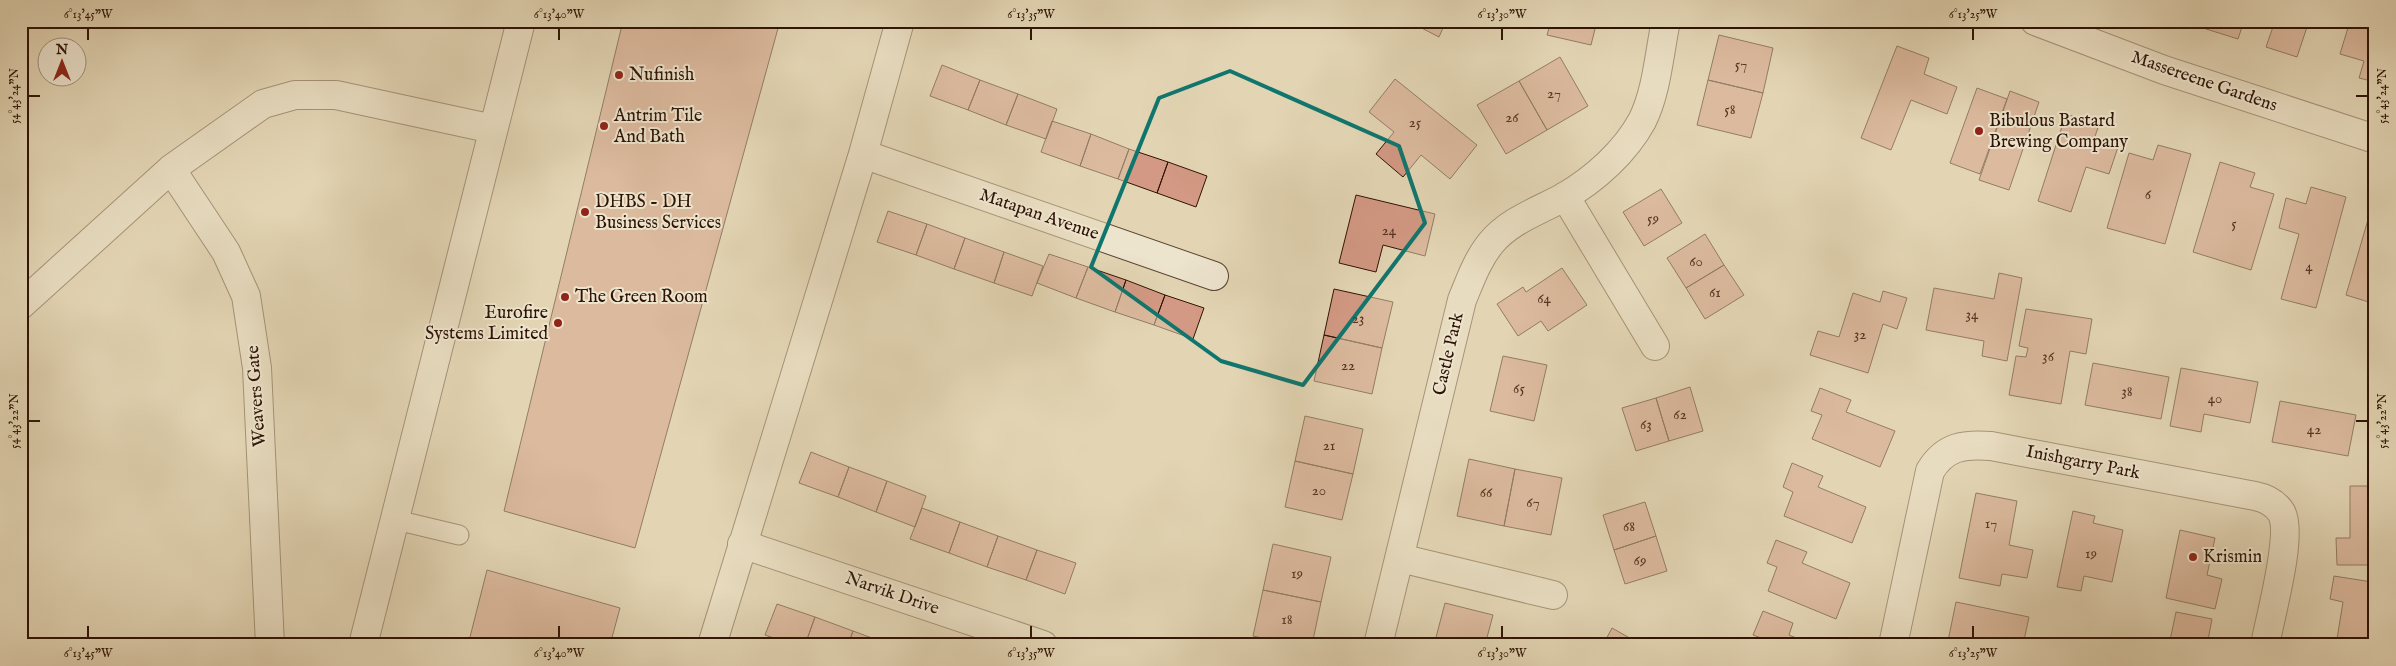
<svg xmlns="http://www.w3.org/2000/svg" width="2396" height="666" font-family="'IM FELL English',serif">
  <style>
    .building { fill: #d39984; stroke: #2e1304 }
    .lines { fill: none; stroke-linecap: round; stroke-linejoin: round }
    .lane-casing { stroke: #5b4430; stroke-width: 21 }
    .street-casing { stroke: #5b4430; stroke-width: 30 }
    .lane { stroke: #ede4ce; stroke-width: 19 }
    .street { stroke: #ede4ce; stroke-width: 28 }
    .marked { fill: none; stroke: #0f766e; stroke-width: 4; stroke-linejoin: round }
    .ticks { fill: none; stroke: #2e1304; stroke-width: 2 }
    .poi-dot { fill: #8f2418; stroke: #ede4ce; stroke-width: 2 }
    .labels { text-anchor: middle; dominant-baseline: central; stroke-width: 4; stroke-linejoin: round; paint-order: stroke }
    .number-label { font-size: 15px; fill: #573424 }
    .poi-label { font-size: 18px; fill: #2e1304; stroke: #ede4ce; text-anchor: start }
    .street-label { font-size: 18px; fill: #2e1304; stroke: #ede4ce }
    .neatline { fill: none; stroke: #2e1304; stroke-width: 2 }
    .ticks-label { font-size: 12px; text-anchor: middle; fill: #2e1304 }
  </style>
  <rect width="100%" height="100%" fill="#e3d5b4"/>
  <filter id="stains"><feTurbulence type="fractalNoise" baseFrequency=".004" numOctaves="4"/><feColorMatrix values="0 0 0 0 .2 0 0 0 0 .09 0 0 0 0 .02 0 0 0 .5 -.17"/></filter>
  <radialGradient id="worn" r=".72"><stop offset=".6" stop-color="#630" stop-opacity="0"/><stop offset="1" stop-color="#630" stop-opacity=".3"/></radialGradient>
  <!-- building -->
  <path class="building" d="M623,21H780L635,548L504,511Z
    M1408,21H1446L1439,37Z
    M1551,21H1597L1591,45L1547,35Z
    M2206,21H2244L2238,39L2203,28Z
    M2275,21H2309L2297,57L2266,47Z
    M2350,21H2375V82L2359,78L2364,61L2340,54Z
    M1719,35L1773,48L1763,93L1708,80Z
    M1897,46L1929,58L1924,74L1957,87L1947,114L1911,100L1891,150L1861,138Z
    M1560,57L1588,106L1547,130L1519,81Z
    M942,65L980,80L968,110L930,96Z
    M1395,79L1477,145L1450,179L1421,155L1403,177L1376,154L1394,132L1369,112Z
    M980,80L1018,94L1006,125L968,110Z
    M1708,80L1763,93L1751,138L1697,125Z
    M1519,81L1547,130L1506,154L1477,105Z
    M1977,88L2007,99L1980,174L1950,163Z
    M2010,91L2039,102L2009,190L1979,180Z
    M1018,94L1057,109L1046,139L1006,125Z
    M2066,114L2099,125L2094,139L2118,147L2109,174L2086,167L2071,212L2038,201Z
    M1052,121L1091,134L1080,166L1041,152Z
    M1091,134L1129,149L1118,179L1080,166Z
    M2158,145L2191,154L2165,244L2107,228L2129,153L2153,160Z
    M1129,149L1168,162L1157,193L1118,179Z
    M1168,162L1207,176L1196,207L1157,193Z
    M2220,162L2255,173L2250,187L2274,194L2251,270L2193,252Z
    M2311,187L2346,197L2316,308L2281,299L2299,234L2279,228L2286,198L2306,204Z
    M1661,189L1682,223L1644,246L1623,212Z
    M1356,195L1435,214L1425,256L1383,245L1376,272L1339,263Z
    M2372,206L2375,207V304L2346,295Z
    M888,211L927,224L916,255L877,242Z
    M927,224L965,238L954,269L916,255Z
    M1705,234L1724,265L1686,288L1667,258Z
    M965,238L1004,252L994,283L954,269Z
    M1004,252L1043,266L1032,296L994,283Z
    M1049,254L1088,267L1076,298L1037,283Z
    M1724,265L1744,295L1705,319L1686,288Z
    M1088,267L1126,280L1115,312L1076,298Z
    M1562,268L1587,305L1548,331L1541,321L1518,336L1497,304L1523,287L1526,292Z
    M1999,273L2022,278L2007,361L1982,356L1984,341L1926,330L1934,288L1994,299Z
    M1126,280L1165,295L1154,325L1115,312Z
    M1334,289L1393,302L1382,348L1324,335Z
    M1883,291L1907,298L1897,329L1883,324L1868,373L1810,355L1818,331L1839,337L1853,293L1880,302Z
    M1165,295L1204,308L1193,339L1154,325Z
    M2026,309L2092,319L2086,354L2070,351L2061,404L2009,395L2016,356L2026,357L2028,348L2019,346Z
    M1324,335L1382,348L1372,394L1314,381Z
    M1503,356L1547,365L1534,421L1490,411Z
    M2093,363L2169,377L2161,419L2085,405Z
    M2181,368L2258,382L2250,423L2204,414L2201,432L2170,426Z
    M1690,387L1703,431L1669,441L1656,398Z
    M1820,388L1851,400L1846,412L1895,431L1880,467L1812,439L1822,415L1811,411Z
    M1656,398L1669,441L1636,451L1622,408Z
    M2280,401L2356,415L2348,456L2272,442Z
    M1305,416L1363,429L1353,474L1295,461Z
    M811,452L849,467L838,497L799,483Z
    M1469,459L1515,469L1504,526L1457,516Z
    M1295,461L1353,474L1342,520L1285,507Z
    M1792,463L1823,476L1818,487L1866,507L1852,543L1784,516L1793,492L1783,487Z
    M849,467L887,481L876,512L838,497Z
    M1515,469L1562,478L1551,535L1504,526Z
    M887,481L926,496L915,527L876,512Z
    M2350,486H2375V565H2337L2336,538H2350Z
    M1976,493L2017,501L2009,545L2033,550L2027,578L2002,574L2000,586L1959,578Z
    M1645,502L1656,536L1614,550L1603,515Z
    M922,508L960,522L949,553L910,539Z
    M2073,511L2095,516L2093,523L2123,530L2112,582L2084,576L2081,591L2057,587Z
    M960,522L998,536L987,567L949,553Z
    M2180,530L2215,538L2207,575L2222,579L2215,609L2166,598Z
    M998,536L1037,550L1026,580L987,567Z
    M1656,536L1667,571L1625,584L1614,550Z
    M1776,540L1807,552L1802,563L1850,583L1836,619L1768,591L1777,567L1767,563Z
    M1273,544L1331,557L1321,602L1263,590Z
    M1037,550L1076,563L1065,594L1026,580Z
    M487,570L620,608L610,645H468Z
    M2374,572L2375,645H2336L2343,602L2330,599L2334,576L2372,582Z
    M1263,590L1321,602L1312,645H1293L1253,636Z
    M1956,602L2029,617L2023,645H1965L1948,641Z
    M1445,603L1493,615L1485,645H1434Z
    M777,604L815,617L805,645H794L765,635Z
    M1763,611L1793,623L1789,635L1813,645H1762L1764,639L1753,635Z
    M2176,612L2212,619L2207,645H2169Z
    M815,617L853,631L848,645H805Z
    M1612,628L1642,645H1603Z
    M853,631L891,645H848Z"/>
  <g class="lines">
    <!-- lane casing -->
    <g class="lane-casing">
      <path id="lane" d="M396,520L459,535"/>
    </g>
    <!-- street casing -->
    <g class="street-casing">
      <path id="street" d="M2035,21L2164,70L2375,139
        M863,154L1214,276
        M171,169L226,252L246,296L257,368L270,645
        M1565,196L1655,346
        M21,305L171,169L263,104L295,95H336L493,129
        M742,544L1043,645
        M1400,558L1553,595
        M363,645L521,21
        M712,645L863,154L900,21
        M1378,645L1462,300C1470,281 1477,260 1491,243C1510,220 1539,211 1564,197C1595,179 1625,152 1642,121C1657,91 1659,54 1666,21
        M1893,645L1930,471C1945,446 1964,444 1991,446L2255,496C2265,498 2275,503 2281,512C2294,533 2270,617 2265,645"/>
    </g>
    <!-- lane -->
    <use href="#lane" class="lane"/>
    <!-- street -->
    <use href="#street" class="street"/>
  </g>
  <!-- marked area -->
  <path d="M0 0H2396V666H0ZM1230,71L1399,146L1425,223L1303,385L1221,361L1091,267L1159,98Z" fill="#e3d5b4" fill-opacity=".55" fill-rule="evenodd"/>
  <path class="marked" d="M1230,71L1399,146L1425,223L1303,385L1221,361L1091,267L1159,98Z"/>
  <!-- ticks -->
  <path class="ticks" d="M88,28V40M559,28V40M1031,28V40M1502,28V40M1973,28V40M28,96H40M2356,96H2368M28,421H40M2356,421H2368M88,626V638M559,626V638M1031,626V638M1502,626V638M1973,626V638"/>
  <!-- markers -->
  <g class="poi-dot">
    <circle cx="619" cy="75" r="5"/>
    <circle cx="604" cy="126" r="5"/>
    <circle cx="1979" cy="131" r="5"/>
    <circle cx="585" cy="212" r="5"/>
    <circle cx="565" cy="297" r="5"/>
    <circle cx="558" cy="323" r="5"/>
    <circle cx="2193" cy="557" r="5"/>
  </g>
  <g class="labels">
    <!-- number labels -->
    <g class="number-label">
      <text x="1741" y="64">57</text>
      <text x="1554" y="93">27</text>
      <text x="1730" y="109">58</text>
      <text x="1512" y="117">26</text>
      <text x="1415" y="122">25</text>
      <text x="2148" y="194">6</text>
      <text x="1653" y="218">59</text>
      <text x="2234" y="223">5</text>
      <text x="1389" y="230">24</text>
      <text x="1696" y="261">60</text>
      <text x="2309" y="266">4</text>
      <text x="1715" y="292">61</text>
      <text x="1544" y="298">64</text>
      <text x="1972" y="314">34</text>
      <text x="1358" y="318">23</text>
      <text x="1860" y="334">32</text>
      <text x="2048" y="356">36</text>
      <text x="1348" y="365">22</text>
      <text x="1519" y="388">65</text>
      <text x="2127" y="391">38</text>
      <text x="2215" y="398">40</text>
      <text x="1680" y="414">62</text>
      <text x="1646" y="424">63</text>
      <text x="2314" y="429">42</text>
      <text x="1329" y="445">21</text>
      <text x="1319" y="490">20</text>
      <text x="1486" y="492">66</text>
      <text x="1533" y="502">67</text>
      <text x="1991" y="523">17</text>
      <text x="1629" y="526">68</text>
      <text x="2091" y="553">19</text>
      <text x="1640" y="560">69</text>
      <text x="1297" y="573">19</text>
      <text x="1287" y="619">18</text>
    </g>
    <!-- poi labels -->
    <g class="poi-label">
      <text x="629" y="75">Nufinish</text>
      <text x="614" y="116">Antrim Tile<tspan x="614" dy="21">And Bath</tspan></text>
      <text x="1989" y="121">Bibulous Bastard<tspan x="1989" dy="21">Brewing Company</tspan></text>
      <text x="595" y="202">DHBS - DH<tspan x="595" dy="21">Business Services</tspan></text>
      <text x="575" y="297">The Green Room</text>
      <text x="548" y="313" text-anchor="end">Eurofire<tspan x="548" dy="21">Systems Limited</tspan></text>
      <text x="2203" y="557">Krismin</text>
    </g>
    <!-- street labels -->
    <g class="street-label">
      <text transform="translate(2204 82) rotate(19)">Massereene Gardens</text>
      <text transform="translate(1039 215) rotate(19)">Matapan Avenue</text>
      <text transform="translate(1449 354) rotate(-77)">Castle Park</text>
      <text transform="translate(257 396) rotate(-94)">Weavers Gate</text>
      <text transform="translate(2083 463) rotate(11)">Inishgarry Park</text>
      <text transform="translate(892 594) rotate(19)">Narvik Drive</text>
    </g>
  </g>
  <!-- margin -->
  <rect width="2396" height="666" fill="none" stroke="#e3d5b4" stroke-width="55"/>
  <!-- north arrow -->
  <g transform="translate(62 62)"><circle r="24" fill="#ede4ce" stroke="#a1907d"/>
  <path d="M0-4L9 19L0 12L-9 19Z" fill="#8f2418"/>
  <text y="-8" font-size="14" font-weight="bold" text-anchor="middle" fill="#2e1304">N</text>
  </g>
  <rect x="28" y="28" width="2340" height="610" class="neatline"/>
  <g class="ticks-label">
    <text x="88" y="18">6°13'45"W</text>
    <text x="559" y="18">6°13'40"W</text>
    <text x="1031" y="18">6°13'35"W</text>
    <text x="1502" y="18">6°13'30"W</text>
    <text x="1973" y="18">6°13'25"W</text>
    <text transform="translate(14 96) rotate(-90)" y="4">54°43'24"N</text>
    <text transform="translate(2382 96) rotate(-90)" y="4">54°43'24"N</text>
    <text transform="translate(14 421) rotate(-90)" y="4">54°43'22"N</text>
    <text transform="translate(2382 421) rotate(-90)" y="4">54°43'22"N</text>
    <text x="88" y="657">6°13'45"W</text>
    <text x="559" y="657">6°13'40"W</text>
    <text x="1031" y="657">6°13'35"W</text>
    <text x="1502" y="657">6°13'30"W</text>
    <text x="1973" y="657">6°13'25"W</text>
  </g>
  <rect width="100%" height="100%" filter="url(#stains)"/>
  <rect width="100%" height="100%" fill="url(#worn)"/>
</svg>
